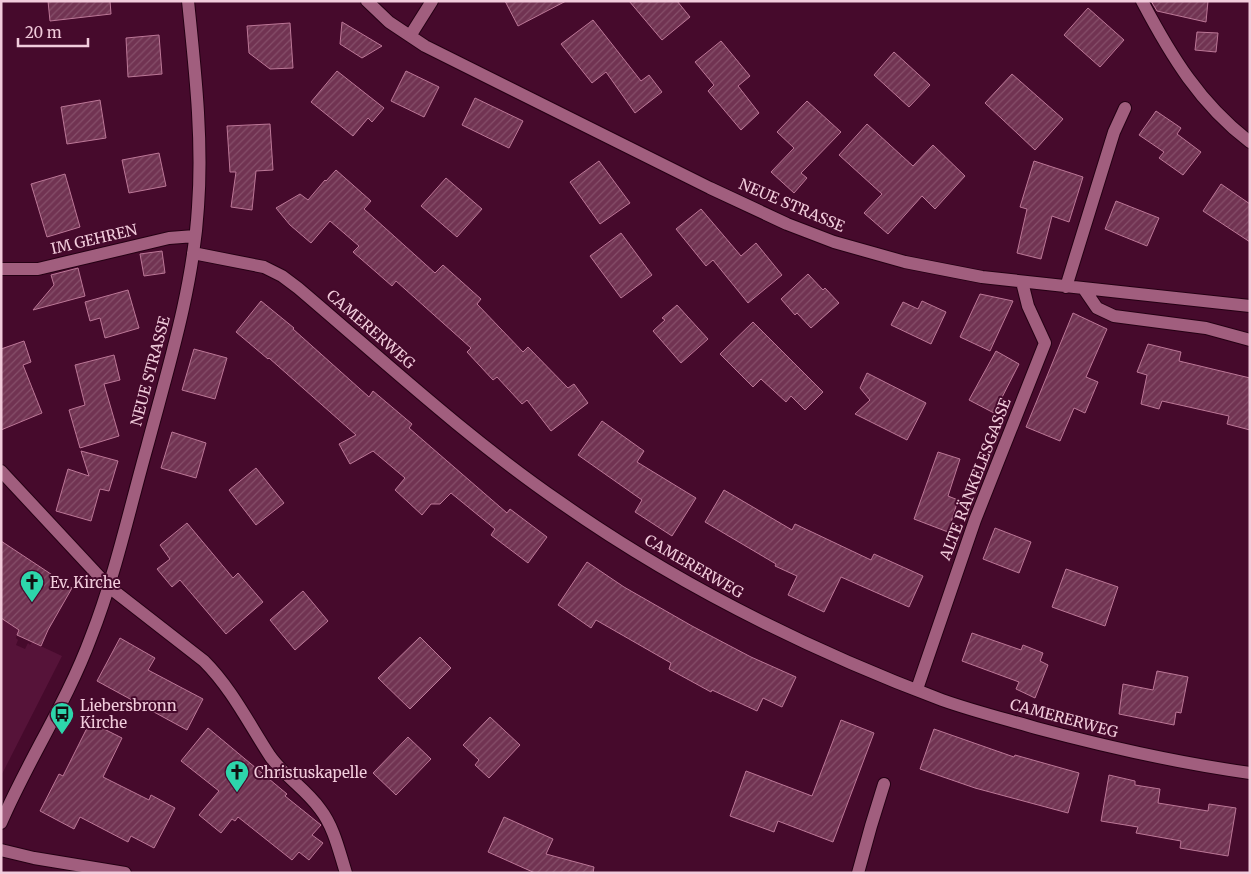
<svg xmlns="http://www.w3.org/2000/svg" width="1251" height="874" font-family="Merriweather,serif">
  <style>
    .built { fill: #561339 }
    .building { fill: url(#building-hatch); stroke: #bc7797 }
    .lines { fill: none; stroke-linecap: round; stroke-linejoin: round }
    .minor-casing { stroke: #250014; stroke-width: 14 }
    .minor { stroke: #a15e7e; stroke-width: 12 }
    .labels { text-anchor: middle; dominant-baseline: central; stroke-width: 4; stroke-linejoin: round; paint-order: stroke }
    .street-label { font-size: 15px; fill: #f2ccdc; stroke: #460a2c }
    .poi-label { font-size: 15px; fill: #f2ccdc; stroke: #460a2c; text-anchor: start }
  </style>
  <defs>
    <pattern id="building-hatch" width="6" height="6" patternUnits="userSpaceOnUse" patternTransform="scale(1.25)"><rect width="6" height="6" fill="#713352"/><path d="M-1 1l2-2M0 6l6-6M5 7l2-2" fill="none" stroke="#864f6a"/></pattern>
  </defs>
  <rect width="100%" height="100%" fill="#460a2c"/>
  <!-- built -->
  <path class="built" d="M1,618L19,630L16,638L18,640L16,645L25,649L28,643L30,645L32,642L62,656L1,776Z"/>
  <!-- building -->
  <path class="building" d="M48,1H110L111,14L50,21Z
    M505,1H566L518,26Z
    M629,1H677L690,17L662,40Z
    M1151,1H1208L1206,22L1157,11Z
    M1088,8L1124,40L1100,67L1064,35Z
    M593,20L641,81L649,75L662,92L635,113L606,72L592,83L561,44Z
    M342,22L382,46L362,58L340,44Z
    M290,23L293,68L270,69L249,53L247,26Z
    M1197,32L1218,33L1216,52L1195,50Z
    M159,35L162,74L128,77L126,38Z
    M721,41L750,76L738,86L759,113L741,130L708,91L714,85L695,62Z
    M894,52L930,85L909,107L874,75Z
    M337,71L384,108L372,122L368,118L353,136L311,102Z
    M406,71L439,87L424,117L391,101Z
    M1012,74L1063,119L1035,150L985,103Z
    M475,98L523,121L509,148L462,125Z
    M100,100L106,138L67,144L61,107Z
    M807,101L841,132L801,173L807,178L794,193L771,172L794,148L777,132Z
    M1156,111L1181,128L1177,134L1201,152L1183,175L1159,158L1164,152L1139,135Z
    M270,124L273,170L256,171L252,210L231,207L236,172H230L227,126Z
    M867,124L913,166L933,145L965,176L935,209L922,196L888,234L864,213L882,194L839,155Z
    M159,153L166,186L129,193L122,160Z
    M599,161L630,203L600,224L570,182Z
    M1034,161L1083,177L1069,222L1052,216L1041,259L1017,253L1027,209L1020,207Z
    M336,170L371,201L364,209L435,273L443,265L481,299L477,304L523,352L528,347L568,388L574,384L588,403L551,431L527,400L522,404L497,377L493,380L467,352L471,348L396,281L392,286L353,252L359,246L330,221L311,243L290,225L276,208L300,194L308,200L325,180L326,181Z
    M65,174L80,227L47,237L31,184Z
    M446,178L482,209L457,237L421,206Z
    M1221,184L1250,204V242L1203,211Z
    M1116,201L1159,218L1147,246L1105,229Z
    M701,209L741,256L756,243L782,275L748,303L713,260L706,266L676,229Z
    M621,233L652,275L621,298L590,256Z
    M162,251L165,273L144,276L140,254Z
    M78,268L85,296L33,310L54,285L51,275Z
    M808,274L823,290L825,288L839,303L811,328L797,313L795,315L781,299Z
    M128,290L139,328L105,338L100,318L90,321L85,302Z
    M980,294L1013,301L990,351L960,337Z
    M261,301L294,328L293,329L369,397L373,391L412,424L409,428L507,513L510,509L547,537L528,563L491,535L495,529L451,493L440,504H431L422,515L395,490L405,478L373,451L350,464L339,444L356,435L269,358L268,359L236,332Z
    M922,301L946,312L931,344L891,325L903,302L918,309Z
    M677,305L708,339L681,363L653,331L665,320L662,318Z
    M1073,313L1107,329L1086,377L1098,382L1085,413L1074,408L1060,441L1026,427Z
    M753,322L823,392L805,410L791,396L786,402L761,379L753,387L720,354Z
    M24,341L31,362L23,365L42,413L1,430V349Z
    M1148,344L1181,352L1179,361L1250,378V430L1227,424L1229,416L1162,401L1159,409L1141,404L1147,375L1137,372Z
    M194,349L227,358L215,399L182,390Z
    M996,351L1019,364L994,413L969,400Z
    M114,355L120,380L104,384L119,436L80,448L69,410L85,405L75,365Z
    M867,373L926,403L907,440L855,414L870,400L860,388Z
    M602,421L644,451L637,462L696,498L672,536L635,512L642,500L578,455Z
    M172,432L206,443L196,478L161,468Z
    M81,451L118,461L109,491L100,489L91,521L56,511L68,469L89,476Z
    M938,452L960,459L948,496L958,500L948,532L914,519Z
    M256,468L284,503L256,525L229,490Z
    M724,490L792,530L795,524L871,560L874,554L923,576L909,607L841,577L824,612L788,595L797,576L775,566L776,564L705,522Z
    M187,523L233,578L238,573L263,602L226,634L180,580L172,587L157,569L170,559L160,545Z
    M995,528L1031,542L1019,573L983,559Z
    M1,541L72,588L48,630L41,646L17,635L19,630L1,618Z
    M587,562L624,587L692,626L751,657L796,677L782,707L763,698L757,711L712,690L711,692L669,669L671,663L596,620L591,628L558,605Z
    M1066,569L1118,587L1105,626L1052,607Z
    M303,591L328,621L295,650L270,620Z
    M972,633L1021,650L1023,645L1043,653L1040,661L1048,665L1035,698L1016,689L1019,682L962,661Z
    M420,637L451,668L410,709L378,678Z
    M120,638L155,658L148,670L203,699L187,730L97,681Z
    M1157,671L1188,677L1181,713L1176,712L1174,725L1119,714L1123,684L1153,690Z
    M490,717L520,745L489,778L475,765L479,760L463,745Z
    M841,720L874,733L833,842L778,821L774,832L730,816L746,771L812,796Z
    M90,722L122,738L103,777L149,800L151,795L175,808L154,848L131,836L128,842L80,817L74,829L40,811L59,774L63,776Z
    M208,728L287,794L285,796L321,825L312,835L323,843L309,860L299,852L292,860L238,817L235,821L232,819L221,833L199,815L219,791L181,761Z
    M934,729L1014,757L1015,755L1079,773L1068,813L975,788L920,769Z
    M408,737L431,759L396,795L373,773Z
    M1109,775L1135,781V785L1160,789L1158,803L1208,811L1209,804L1236,808L1228,856L1180,848L1181,841L1136,833L1138,827L1101,821Z
    M504,817L553,839L546,854L594,867L593,873H535L488,852Z"/>
  <g class="lines">
    <!-- minor casing -->
    <g class="minor-casing">
      <path id="minor" d="M367,1L389,22L425,46L710,188L787,224L834,242L905,262L982,277L1250,306
        M1142,1C1171,56 1200,104 1250,142
        M410,36L432,1
        M193,253L264,267L282,276L298,288C384,361 467,438 560,502C678,585 807,649 942,700C973,711 1005,719 1036,728C1107,747 1178,763 1250,773
        M1,269H38L169,238L195,236
        M1066,287L1114,132L1125,108
        M1084,289L1097,308L1114,316L1206,328L1250,340
        M1,471L109,587L204,661C232,689 249,724 270,756C284,776 306,789 320,809C334,827 339,851 346,873
        M917,689L975,520L1045,343L1028,306L1022,282
        M1,823C28,760 67,702 91,637C115,576 129,511 147,447C168,368 193,289 198,207C203,139 195,70 188,1
        M1,850L34,858L125,873
        M858,873L871,826L884,784"/>
    </g>
    <!-- minor -->
    <use href="#minor" class="minor"/>
  </g>
  <!-- icons -->
  <defs>
    <g id="church-pin" transform="scale(1.25)"><path d="M0 17L-7.5 6A9.5 9.5 0 1 1 7.5 6Z" fill="#2dd5ab" stroke="#460a2c"/><path d="M-1.2-6h2.4v3.5h3.3v2.4h-3.3V6h-2.4V-.1h-3.3v-2.4h3.3Z" fill="#111"/></g>
    <g id="bus-pin" transform="scale(1.25)"><path d="M0 17L-7.5 6A9.5 9.5 0 1 1 7.5 6Z" fill="#2dd5ab" stroke="#460a2c"/><path d="M-5-6H5V4H4V6H2V4H-2V6H-4V4H-5ZM-3.5-4V0h7V-4ZM-3.5 1.2v1.5H-2V1.2ZM2 1.2v1.5H3.5V1.2Z" fill="#111"/></g>
  </defs>
  <g fill-rule="evenodd">
    <use href="#church-pin" x="32" y="582"/>
    <use href="#bus-pin" x="62" y="714"/>
    <use href="#church-pin" x="237" y="772"/>
  </g>
  <g class="labels">
    <!-- street labels -->
    <g class="street-label">
      <text transform="translate(792 205) rotate(23)">NEUE STRASSE</text>
      <text transform="translate(94 239) rotate(-13)">IM GEHREN</text>
      <text transform="translate(371 329) rotate(41)">CAMERERWEG</text>
      <text transform="translate(150 371) rotate(-75)">NEUE STRASSE</text>
      <text transform="translate(975 479) rotate(-69)">ALTE RÄNKELESGASSE</text>
      <text transform="translate(694 566) rotate(30)">CAMERERWEG</text>
      <text transform="translate(1064 718) rotate(15)">CAMERERWEG</text>
    </g>
    <!-- poi labels -->
    <g class="poi-label">
      <text x="50" y="582">Ev. Kirche</text>
      <text x="80" y="705">Liebersbronn<tspan x="80" dy="17">Kirche</tspan></text>
      <text x="254" y="772">Christuskapelle</text>
    </g>
  </g>
  <!-- border -->
  <rect width="1251" height="874" fill="none" stroke="#f2ccdc" stroke-width="5"/>
  <!-- scale -->
  <path d="M18 38v8h70v-8" fill="none" stroke="#f2ccdc" stroke-width="2.5"/>
  <text x="25" y="38" font-size="15" fill="#f2ccdc" stroke="#460a2c" stroke-width="4" paint-order="stroke">20 m</text>
</svg>
